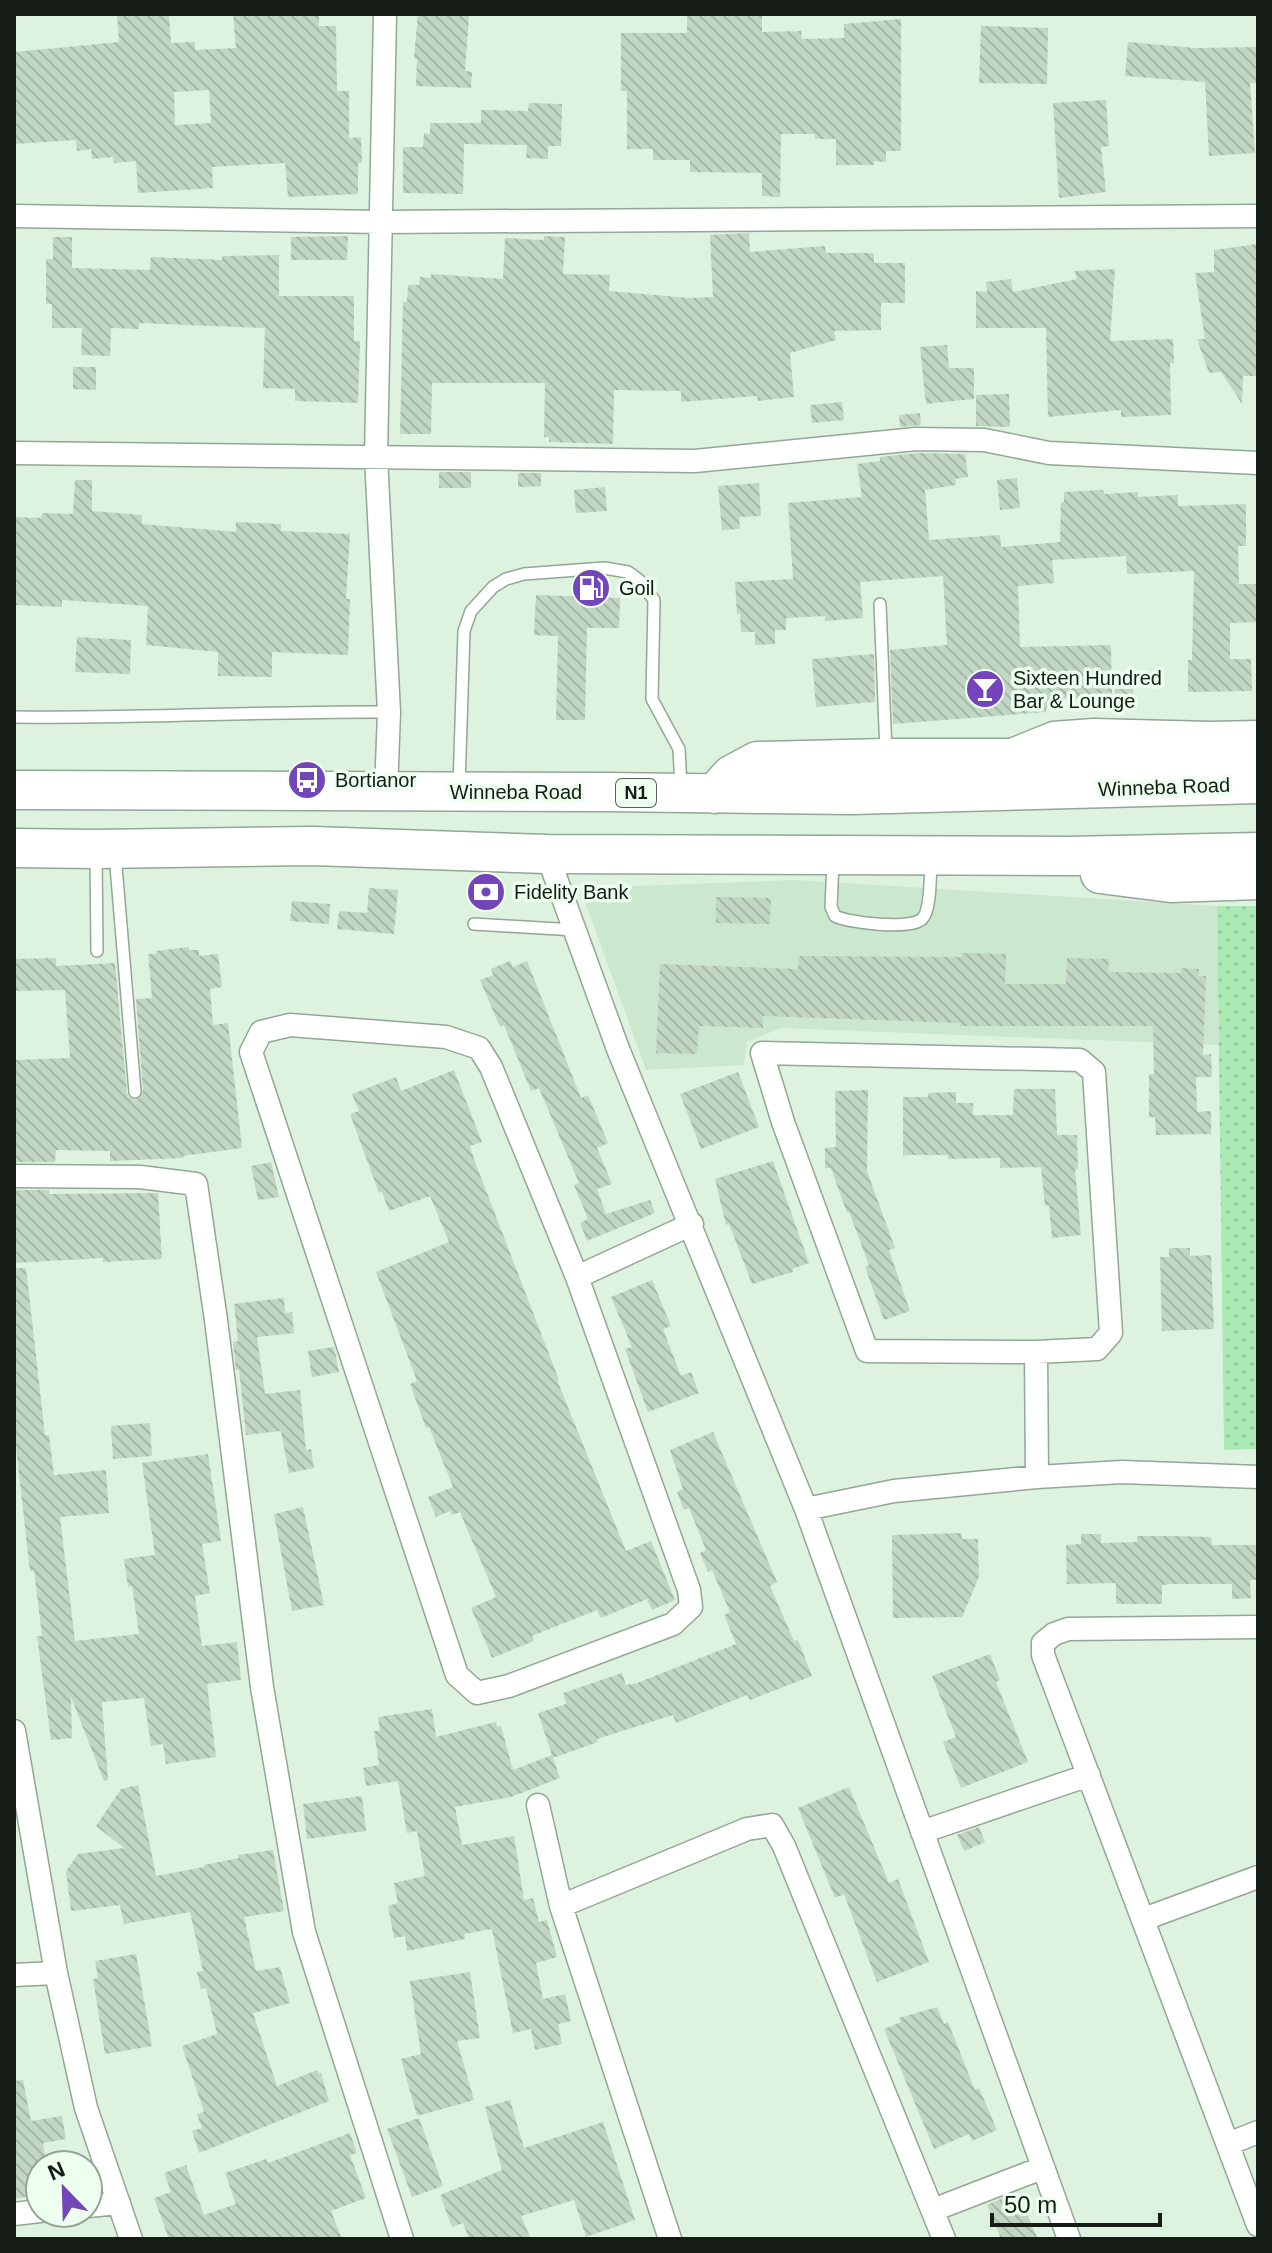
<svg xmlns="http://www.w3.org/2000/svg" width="1272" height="2253" font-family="Helvetica,sans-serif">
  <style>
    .built { fill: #cbe8ce }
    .green { fill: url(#green-dots) }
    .building { fill: url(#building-back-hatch); fill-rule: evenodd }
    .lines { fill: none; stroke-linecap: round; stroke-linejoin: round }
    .service-casing { stroke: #92a794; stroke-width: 14 }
    .minor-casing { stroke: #92a794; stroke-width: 25 }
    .trunk-casing { stroke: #92a794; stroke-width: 41 }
    .service { stroke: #fff; stroke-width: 11 }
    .minor { stroke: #fff; stroke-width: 22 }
    .trunk { stroke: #fff; stroke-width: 38 }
    .labels { text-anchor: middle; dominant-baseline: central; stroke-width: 7; stroke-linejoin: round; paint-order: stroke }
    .shield { fill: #edffef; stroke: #556056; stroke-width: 2 }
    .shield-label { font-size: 18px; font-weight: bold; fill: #141c15 }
    .poi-label { font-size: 20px; fill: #141c15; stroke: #edffef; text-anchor: start }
    .street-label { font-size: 20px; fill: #141c15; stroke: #edffef }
  </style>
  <defs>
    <pattern id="green-dots" width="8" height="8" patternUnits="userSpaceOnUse" patternTransform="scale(2)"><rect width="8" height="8" fill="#abeab4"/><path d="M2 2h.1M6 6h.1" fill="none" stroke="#92c89a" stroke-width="1.8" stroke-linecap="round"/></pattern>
    <pattern id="building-back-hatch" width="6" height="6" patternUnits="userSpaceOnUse" patternTransform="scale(2)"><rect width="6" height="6" fill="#c1d7c4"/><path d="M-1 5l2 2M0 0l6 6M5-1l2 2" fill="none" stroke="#a5b8a8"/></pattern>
  </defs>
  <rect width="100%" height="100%" fill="#ddf3df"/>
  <!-- built -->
  <path class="built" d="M795,880L1217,906L1219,1045L781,1028L747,1042L744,1065L646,1070L580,888Z"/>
  <!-- green -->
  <path class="green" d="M1217,906H1258V1449L1224,1450Z"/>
  <!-- building -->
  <path class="building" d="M117,14H169L171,43L195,42V50L236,48L233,14H319V26H336L337,91H349V138L361,137L362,163H358V194L288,197L285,163L212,167L213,188L138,193L136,161L114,163L113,157L92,159L91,149L77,151L76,140L14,144V52L119,42ZM209,90L211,123L175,125L174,92Z
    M418,14L469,16L465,71L472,72L471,88L416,86L417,59L414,58Z
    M687,14H762V32L801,31L802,39L844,38V24L901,19V151H886V162L874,161V165H836V139H815V134H781L780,197L762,196V173L690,172V160H653V149H627V91H621V33H687Z
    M981,26L1048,28L1047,84L979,83Z
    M1128,42L1195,48L1257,47L1256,83H1250L1255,153L1209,156L1205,82L1125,76Z
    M1106,100L1109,146L1101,147L1106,192L1059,198L1053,103Z
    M529,103L562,104L561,146H548V159L526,158L527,145L464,144L463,194L403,193V147H423L424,133L430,134V123H481V110L528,111Z
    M749,233L750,252L825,246L826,253H874V263H905V303H881V330L834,331L836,340L790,353L794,397L758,401L757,396L681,402V391L614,390L613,444L549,442V437H544L545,383H432L431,434H400L403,302H407L408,285H419L420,277L431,278V274L503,279L505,238L544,240V236L565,237L563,274L610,275L609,291L689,298L713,297L710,235Z
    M348,236L347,260H291V237Z
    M53,237H72V268L150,270L151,257L222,260V256L279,255V296H354V341H360L358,403L295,401V389L263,388L265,328L139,323V329L111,328L110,356L81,355L82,328H52V304H46V259H53Z
    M1258,244V376H1243L1242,404L1221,372L1209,373L1197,339H1205L1195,273L1214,272V250Z
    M1115,269L1110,341L1173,339L1174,363H1170L1171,415L1121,417V410L1048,417L1046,328H976V291L987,292L986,282L1011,279L1013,292L1077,279L1075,271Z
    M947,345L949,368H974V399L926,404L920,347Z
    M73,367H96V390L73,389Z
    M1009,394L1010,427L976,426V395Z
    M842,402L844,420L812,423L810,405Z
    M920,413L921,425L900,427L899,415Z
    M917,453L965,454L968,477L955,479L956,485L925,490L929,540L1000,535L1001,547L1060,542L1061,502H1064V492L1103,490L1104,494L1138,492V497L1178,495V506L1246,504V546H1238L1239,584H1258V622L1230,623V659H1251L1252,691L1188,692V660H1192L1194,571L1127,574L1126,556L1052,560L1054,583L1018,586L1020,647L1111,645L1112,698L1061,699V708H1046V712L893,724L890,650L947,645L943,576L860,582L863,618L825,621V616L786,618V630H775V644L755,645V632H741L740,613L737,614L735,582L793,579L788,503L862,497L857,464L880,461V457Z
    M439,472H471V488H439Z
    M518,473H541V486L518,487Z
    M1017,478L1020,508L1000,510L997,480Z
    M75,480H92V511L142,515V524L236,532V522L281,524V531L350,534L346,599H350L348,655L272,652V677L218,676V652L146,645L148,606L62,600V607L14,605V517L41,518L42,513L73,514Z
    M759,483L761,516L739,517L740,529L722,530L718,486Z
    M605,487L607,511L576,513L574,490Z
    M536,595L620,598L619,628H587L585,720H556L558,636L534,635Z
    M77,637L131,640L130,674L75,672Z
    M874,654L875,702L816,707L812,659Z
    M1115,689H1133V708L1116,709Z
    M369,888L398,890L394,934L337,929L339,911L367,913Z
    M716,897L771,898L770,924L716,923Z
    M292,901L330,904L329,924L290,921Z
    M189,947V950H199V956L218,954L222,987L210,989L213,1025L228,1023L242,1148L183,1156V1158L110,1161V1151L56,1150L55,1162H14V1060L70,1058L65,990L14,991V959L56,958V966L115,963L127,1093L129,1097L135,1100L140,1098L143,1091L136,999L152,998L148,954H156V951Z
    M962,953L1006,954L1005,984H1066L1067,958L1109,959L1108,972L1181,973V968L1199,969L1198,976H1206L1203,1055L1211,1054L1212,1077H1196L1197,1112L1211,1111V1134L1156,1135L1155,1117H1149V1074H1154L1153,1026H960V1023L763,1016V1028L699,1026L697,1054L656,1053L660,964L798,969L799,956L962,957Z
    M510,961L513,967L527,961L581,1098L588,1095L608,1143L597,1148L612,1184L597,1189L606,1214L650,1200L655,1213L587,1241L580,1223L588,1219L574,1185L579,1183L539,1088L531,1091L504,1025L500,1027L480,980L493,975L491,969Z
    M454,1070L482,1142L470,1146L475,1162L559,1380H557L626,1551L651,1541L675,1600L652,1610L647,1599L601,1618L597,1610L532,1636L534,1641L492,1658L471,1608L496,1597L460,1512L452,1515L450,1511L436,1517L428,1497L453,1487L429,1427L426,1428L410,1384L417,1381L376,1272L449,1242L430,1196L389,1211L382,1192L379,1193L350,1114L359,1111L352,1094L396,1077L401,1091Z
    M738,1072L759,1127L701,1149L680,1094Z
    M1014,1089H1055L1057,1135H1077L1078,1169H1075L1081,1235L1052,1238L1049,1205L1045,1206L1041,1167L1000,1168V1158L948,1159V1155H903V1097H928V1093L956,1092V1103H973V1115H1013Z
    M868,1090L867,1171L895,1248L889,1250L910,1311L884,1320L865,1267L869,1265L849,1212L847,1213L831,1168H825V1148L836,1147L835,1091Z
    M773,1161L809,1263L792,1269L793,1272L752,1284L729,1224L726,1225L715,1179Z
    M271,1162L279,1197L258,1200L251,1166Z
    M14,1190H49V1194L158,1193L162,1259L103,1262V1258L14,1263Z
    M1169,1248H1190V1256L1211,1255L1214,1329L1162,1331L1160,1257H1169Z
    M14,1268H26L45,1435H49L54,1475L106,1470L109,1513L60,1517L75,1641L139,1634L132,1586L128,1587L124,1559L155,1555L142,1463L208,1454L221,1541L202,1544L210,1593L195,1596L202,1646L237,1642L241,1680L207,1684L216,1757L166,1764L163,1744L151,1746L144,1698L102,1702L108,1780L104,1781L71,1697L72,1738L51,1740L37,1636H42L34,1570L30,1571L14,1430Z
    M652,1280L671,1326L663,1329L681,1376L691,1372L699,1393L648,1412L625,1349L632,1347L611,1297Z
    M284,1298L285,1313L292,1312L294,1333L257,1337L265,1394L300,1390L306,1450L311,1449L314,1468L289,1473L281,1431L246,1435L239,1369L236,1370L233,1342L238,1341L234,1304Z
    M334,1347L339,1372L312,1377L308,1351Z
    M150,1423L152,1456L113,1459L111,1426Z
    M713,1432L777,1582L770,1586L794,1641L798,1640L812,1676L750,1700L747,1695L676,1723L673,1715L597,1739L598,1742L553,1758L538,1713L566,1704L563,1693L622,1673L626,1685L637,1683L736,1644L724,1615L730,1612L712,1570L708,1572L700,1553L706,1550L689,1508L684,1510L677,1492L683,1489L670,1450Z
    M303,1507L324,1605L292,1611L274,1514Z
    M961,1533L962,1539H978L979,1577L962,1617L893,1618L892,1535Z
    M1081,1534H1101V1543L1137,1542V1536H1174L1211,1537L1212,1545H1258V1580H1250L1251,1598L1232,1599V1584H1172L1162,1585V1604H1116V1583L1067,1584L1066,1545L1081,1544Z
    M990,1654L1000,1680L996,1682L1028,1762L961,1788L943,1742L956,1737L932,1676Z
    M432,1709L436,1737L496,1722L497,1727L501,1726L513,1770L552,1755L560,1778L511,1797L455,1807L462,1845L514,1836L524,1900L533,1898L539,1922L547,1920L557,1957L536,1963L543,1999L565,1994L571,2021L558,2024L562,2044L535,2050L531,2029L513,2033L492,1929L464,1934L465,1939L407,1951L405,1936L394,1938L388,1906L398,1903L394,1883L425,1876L417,1831L407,1833L398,1781L366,1786L363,1768L379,1765L374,1731H380L378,1717Z
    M138,1785L156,1876L204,1867V1865L239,1858L238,1855L273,1850L284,1911L244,1917L256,1971L280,1967L290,2003L253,2013L277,2086L317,2070L319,2074L321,2073L329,2101L199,2153L192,2131L202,2128L197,2114L204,2112L182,2046L217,2034L206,1988L201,1989L197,1972L203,1971L190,1912L124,1924L120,1905L71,1911L66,1871L78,1854L124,1848L96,1826L121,1789Z
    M849,1787L889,1883L898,1879L929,1962L877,1982L844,1894L835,1898L798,1808Z
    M362,1796L366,1831L307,1839L303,1804Z
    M979,1827L985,1842L964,1851L957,1835Z
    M136,1954L152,2046L105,2054L93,1979L98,1978L95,1961Z
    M470,1972L480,2038L457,2041L474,2100L417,2116L401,2059L421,2054L410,1981Z
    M937,2007L944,2024L948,2022L975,2090L979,2088L997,2130L972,2141L969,2134L934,2149L884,2029L901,2022L899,2018Z
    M23,2080L31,2121L62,2116L66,2139L43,2143L47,2165H40V2194L14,2199V2081Z
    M510,2100L524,2148L603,2122L635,2220L586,2237L574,2200L521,2216L531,2239H469L463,2223L452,2227L440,2195L502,2170L485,2107Z
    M419,2118L443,2186L412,2197L387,2129Z
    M350,2133L357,2153L350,2155L366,2198L331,2211L342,2239H169L154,2198L171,2192L164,2173L186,2165L204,2215L236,2204L225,2173L266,2159L268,2163Z
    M1019,2196L1038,2239H1001L987,2205L1005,2197L1007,2201Z"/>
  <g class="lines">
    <!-- service casing -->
    <g class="service-casing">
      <path id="service" d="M880,604L886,753
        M14,717C139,719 264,711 389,712
        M459,786L464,631L471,611L493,587L506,579L524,574L604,568L628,572L639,580L654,600L652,699L679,749L681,786
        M115,854L135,1092
        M96,856L97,951
        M833,862L831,907L835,916C848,923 910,930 922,919C931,911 930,876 931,863
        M474,924L575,930"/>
    </g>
    <!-- minor casing -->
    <g class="minor-casing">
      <path id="minor" d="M385,14L376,457L389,712L386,792
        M14,216L382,222L1258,216
        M14,453L695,461L916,439L984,440L1049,453L1258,463
        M1011,750L1053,733L1093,730L1211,733L1258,732
        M547,854L618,1049L806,1509L1069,2239
        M290,1025L446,1037L479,1048L491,1067L577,1277L689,1590L691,1607L673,1624L509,1686L477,1693L457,1675L251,1052L261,1032Z
        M762,1053L1080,1060L1094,1072L1111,1333L1097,1349L1036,1352L867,1351L783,1122Z
        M14,1176L140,1177L196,1184L216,1320L262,1687L304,1932L402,2239
        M577,1277L692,1224
        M1036,1352L1037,1477
        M806,1509L894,1491L1037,1477L1122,1472L1258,1477
        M1258,1627L1068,1629L1054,1634L1043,1643V1655L1258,2225
        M14,1731L56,1973L86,2108L131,2239
        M538,1805L561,1906L670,2239
        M922,1832L1089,1775
        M561,1906L747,1829L772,1825L784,1846L944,2239
        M1144,1919L1258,1877
        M14,1975L56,1973
        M1228,2144L1258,2132
        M88,2206L119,2203
        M933,2210L1042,2168
        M14,2214L40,2211"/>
    </g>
    <!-- trunk casing -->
    <g class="trunk-casing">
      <path id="trunk" d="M14,790L607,792L852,795L1258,784
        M714,794L731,775L757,761L886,758H1088L1258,751
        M14,848L96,849L313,846L547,854L1069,856L1258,852
        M1100,874L1171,883L1258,880"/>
    </g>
    <!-- service -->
    <use href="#service" class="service"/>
    <!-- minor -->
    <use href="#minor" class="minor"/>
    <!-- trunk -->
    <use href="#trunk" class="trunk"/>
  </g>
  <!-- icons -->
  <defs>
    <g id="fuel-disc" transform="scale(2)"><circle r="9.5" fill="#7444bb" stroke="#edffef"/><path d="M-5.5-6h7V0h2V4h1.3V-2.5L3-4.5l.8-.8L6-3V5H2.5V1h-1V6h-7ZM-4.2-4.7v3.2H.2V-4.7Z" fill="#fff"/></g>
    <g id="bar-disc" transform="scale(2)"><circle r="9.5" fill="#7444bb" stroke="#edffef"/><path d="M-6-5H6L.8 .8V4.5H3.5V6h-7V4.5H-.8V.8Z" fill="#fff"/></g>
    <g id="bus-disc" transform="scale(2)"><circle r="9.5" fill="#7444bb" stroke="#edffef"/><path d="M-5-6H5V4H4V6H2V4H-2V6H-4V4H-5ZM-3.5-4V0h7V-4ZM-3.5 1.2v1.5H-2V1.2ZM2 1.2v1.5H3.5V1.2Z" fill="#fff"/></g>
    <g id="bank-disc" transform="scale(2)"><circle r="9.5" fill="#7444bb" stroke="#edffef"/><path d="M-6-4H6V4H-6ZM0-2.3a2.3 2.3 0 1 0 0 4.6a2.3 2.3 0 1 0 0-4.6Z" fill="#fff"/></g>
  </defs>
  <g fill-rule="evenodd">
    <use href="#fuel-disc" x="591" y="588"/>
    <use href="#bar-disc" x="985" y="689"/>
    <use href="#bus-disc" x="307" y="780"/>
    <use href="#bank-disc" x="486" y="892"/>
  </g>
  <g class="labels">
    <!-- shield labels -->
    <rect class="shield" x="616" y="779" width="40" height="28" rx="6"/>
    <g class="shield-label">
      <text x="636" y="793">N1</text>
    </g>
    <!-- poi labels -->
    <g class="poi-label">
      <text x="619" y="588">Goil</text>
      <text x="1013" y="678">Sixteen Hundred<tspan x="1013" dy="23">Bar &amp; Lounge</tspan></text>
      <text x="335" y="780">Bortianor</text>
      <text x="514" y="892">Fidelity Bank</text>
    </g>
    <!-- street labels -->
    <g class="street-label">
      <text transform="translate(1164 787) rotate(-2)">Winneba Road</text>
      <text x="516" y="792">Winneba Road</text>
    </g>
  </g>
  <!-- border -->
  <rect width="1272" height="2253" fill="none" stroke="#141c15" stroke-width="32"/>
  <!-- north arrow -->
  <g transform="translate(64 2189) rotate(337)"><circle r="38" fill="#edffef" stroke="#96a498" stroke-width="2"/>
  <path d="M0-6L14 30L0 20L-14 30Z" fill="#7444bb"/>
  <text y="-12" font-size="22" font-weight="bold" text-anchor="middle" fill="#141c15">N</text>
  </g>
  <!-- scale -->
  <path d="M992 2213v12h168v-12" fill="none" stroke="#141c15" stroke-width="4"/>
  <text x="1004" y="2213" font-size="24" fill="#141c15" stroke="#edffef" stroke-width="6" paint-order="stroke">50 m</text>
</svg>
